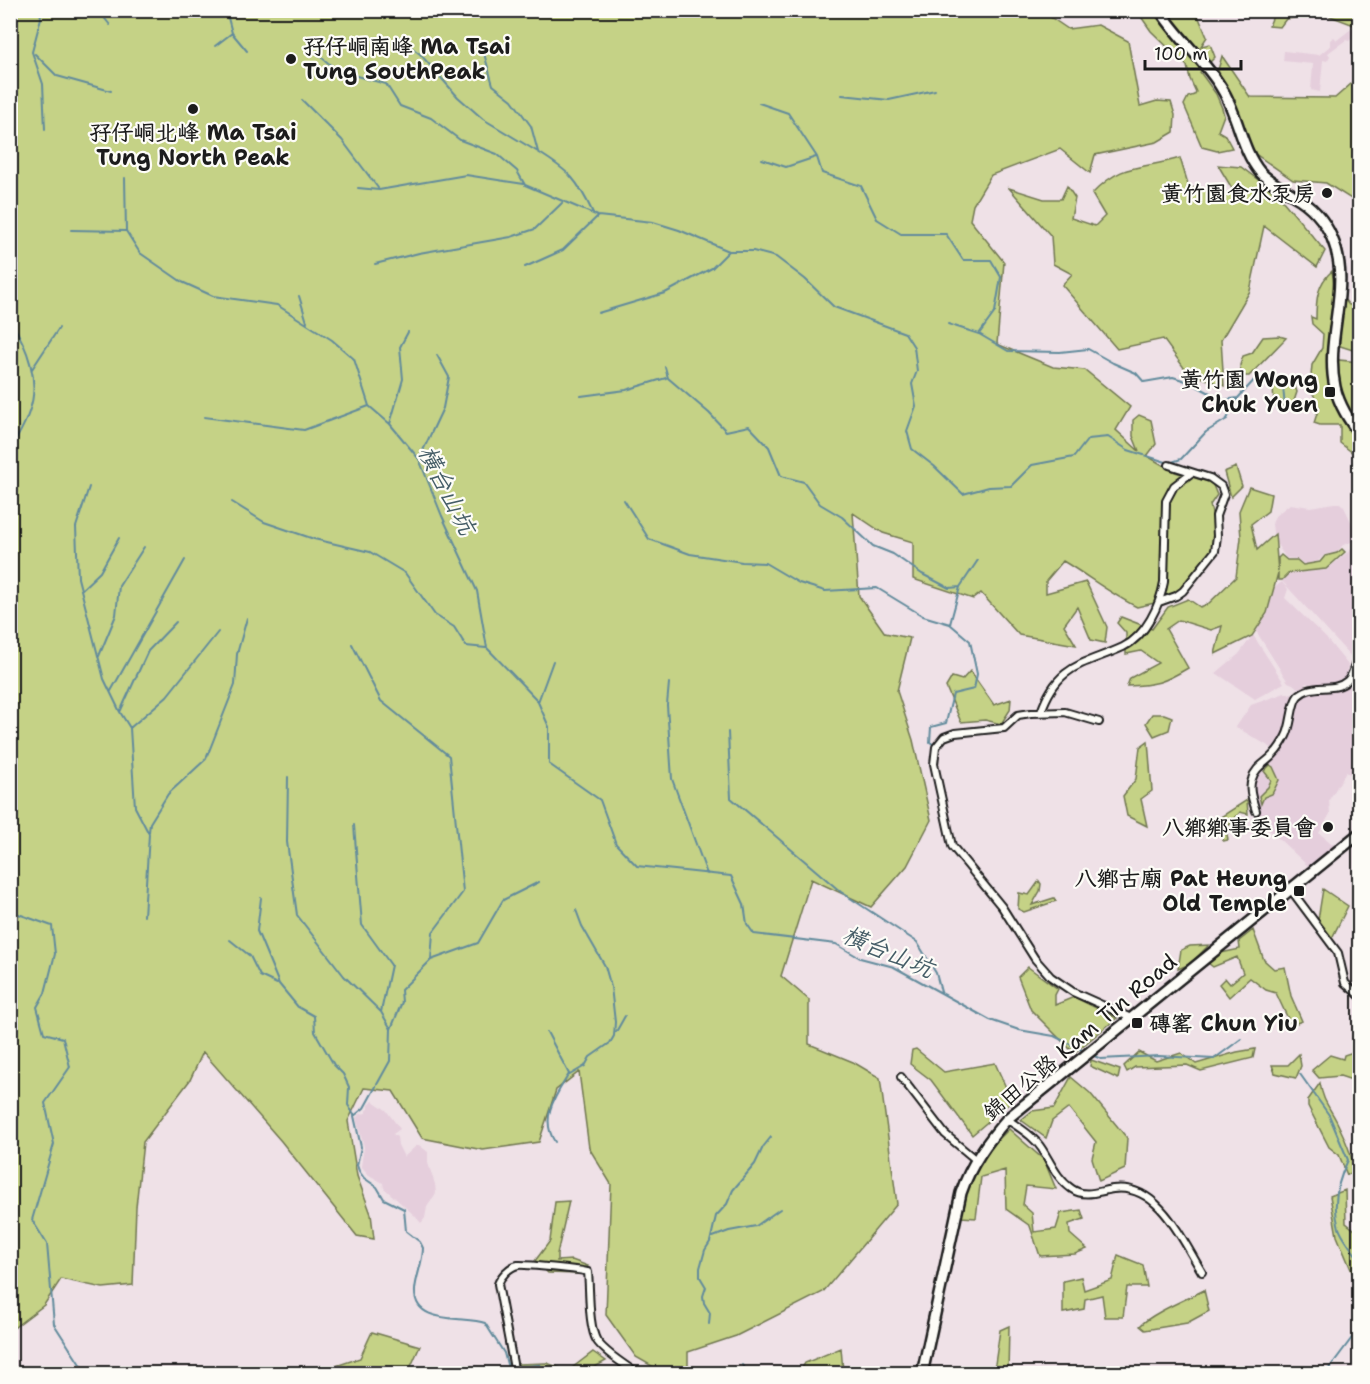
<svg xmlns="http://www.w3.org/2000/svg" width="1370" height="1384" font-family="'Shantell Sans','LXGW WenKai TC',sans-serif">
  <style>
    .built { fill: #e5cedc }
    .green { fill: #c5d286; stroke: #707751; stroke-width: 1.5 }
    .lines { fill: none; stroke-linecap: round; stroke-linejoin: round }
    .stream { stroke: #628b9c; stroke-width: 2 }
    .street-casing { stroke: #1c1c1c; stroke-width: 10 }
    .secondary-casing { stroke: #1c1c1c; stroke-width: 14 }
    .street { stroke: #fdfcf7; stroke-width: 6 }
    .secondary { stroke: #fdfcf7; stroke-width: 9 }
    .poi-dot { fill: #1c1c1c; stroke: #fdfcf7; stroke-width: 2 }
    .labels { text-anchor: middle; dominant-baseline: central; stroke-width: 4.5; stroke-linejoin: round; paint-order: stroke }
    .poi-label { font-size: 22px; font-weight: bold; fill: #1c1c1c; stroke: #fdfcf7; text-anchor: end }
    .street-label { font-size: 22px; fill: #1c1c1c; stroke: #fdfcf7 }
    .water-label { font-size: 24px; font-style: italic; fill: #455d67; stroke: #fdfcf7 }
  </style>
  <rect width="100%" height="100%" fill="#efe1e7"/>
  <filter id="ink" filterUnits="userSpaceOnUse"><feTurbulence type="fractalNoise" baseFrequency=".0167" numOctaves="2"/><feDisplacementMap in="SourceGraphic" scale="12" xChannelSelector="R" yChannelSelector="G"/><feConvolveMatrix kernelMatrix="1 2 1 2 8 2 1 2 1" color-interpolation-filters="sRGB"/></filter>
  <g filter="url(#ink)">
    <!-- built -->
    <path class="built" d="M1359,23V30L1352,36L1353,38L1349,41L1346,40L1328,53L1330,56L1327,61L1323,60L1320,92L1311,90L1313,64L1283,61L1284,51L1319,55L1330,46V40L1334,37L1337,40Z
      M1334,503H1340L1344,507L1356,532L1357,540L1343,545L1337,552L1324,555L1318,561L1308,564H1304L1297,559L1286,558L1274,540L1272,524L1275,516L1290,504L1310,507Z
      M1359,543V654L1353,659L1282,581L1289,574L1326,570Z
      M1282,582L1288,589L1285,598L1326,638L1348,665L1347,676L1338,684L1314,687L1307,683L1305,684L1306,688L1301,691L1293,684L1288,682L1256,631L1267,614L1274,588Z
      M1253,635L1284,683L1255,699L1216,673L1239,654Z
      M1359,659V769L1354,776L1346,772L1329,800L1330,814L1319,833L1335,846L1308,866L1263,824L1258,815L1252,785L1256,775L1278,753L1292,724L1298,702L1301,697L1316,691L1341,687Z
      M1285,693L1294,695V700L1286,733L1275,750L1236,727L1251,705Z
      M373,1101L386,1110L400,1129L393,1134L397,1137L398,1145L404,1157L416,1146L419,1145L428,1152V1163L435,1184L436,1193L427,1207L425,1218L421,1223L414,1215L384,1188L383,1183L369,1175L361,1166L364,1147L356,1118L360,1114L366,1113V1110L369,1109L368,1106Z"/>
    <!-- green -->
    <path class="green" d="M1040,10L1068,29L1098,25L1128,41L1140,106L1157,101L1171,102L1175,115L1174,132L1157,142L1095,155L1090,173L1060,149L991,175L973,205L970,220L1004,262L997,344L1053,367L1085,370L1130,407L1116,430L1139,451L1133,436V420L1139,415L1151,420L1156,444L1147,456L1175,472L1212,483L1217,495L1210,505L1215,526L1212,550L1172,599L1137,607C1111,594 1088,576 1063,561L1046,581V593L1086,582L1107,627L1105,643L1091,640L1077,607L1064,625L1076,645L1019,635L981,593L973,599L913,579V542L883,533L853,513L859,596L885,633L910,638L897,691L913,740L931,820L907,866L871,907L811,879L781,976L809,1000V1044L853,1062L880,1078L897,1204L823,1292L736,1336L688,1352V1373H664L636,1357L606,1315L611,1184L589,1148L579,1072L556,1090L539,1142L483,1150L422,1138L393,1091L364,1088L348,1121L357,1176L371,1214L374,1239L357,1236L281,1141L203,1052L190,1080L143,1142L136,1207L133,1285L103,1288L61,1279L44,1305L11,1330V11Z
      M1137,11H1196L1207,37L1201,46L1210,44L1215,57L1200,72L1216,94L1222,108L1224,115L1218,131L1225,135L1232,148L1217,151L1202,147L1184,105L1188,97L1194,95L1196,92L1190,79L1187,66L1151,31Z
      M1275,11H1359V27L1325,14L1286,19L1280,27L1269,26Z
      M1222,56L1250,97L1335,98L1359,77V204L1326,183L1293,180L1251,151L1218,70Z
      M1180,158L1189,187L1236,195L1218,165L1241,167L1277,194L1325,251L1317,267L1264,226L1250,291L1221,340L1224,386L1187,372L1163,339L1117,349L1062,285L1072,274L1053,264L1051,236L1009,188L1044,199H1061L1067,186L1075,198L1071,218L1095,226L1105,216L1092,194C1123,161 1141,170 1180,158Z
      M1332,271L1334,284L1329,359L1359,362L1360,454L1358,457L1340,443V425H1320L1314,423L1319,407L1310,387L1312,365L1322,348L1323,334L1312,324L1311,317L1316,319C1316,300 1317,284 1332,271Z
      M1343,298L1349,305L1359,304L1358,318H1359V333L1356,336L1359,335V352L1340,346L1335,316Z
      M1279,336L1286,338L1249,376H1241L1240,365L1243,356L1252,353L1263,337Z
      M1293,380L1297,392L1292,407L1274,406L1273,385Z
      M1236,467L1242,486L1231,497L1224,472Z
      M1249,487L1271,494L1268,511L1251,524L1257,550L1275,534L1278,572V558L1281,555L1287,560H1297L1303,565L1320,562L1325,556L1337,553L1342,549L1345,552L1326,569L1289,573L1282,580H1278V573L1267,613L1252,636L1215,654L1222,626L1211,630L1179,620L1166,629L1188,668C1163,683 1156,685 1127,686L1130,678L1158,663L1141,651L1126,654V633L1117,623L1121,617L1152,629L1168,607L1188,599L1200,607L1208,604L1236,577L1241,538L1239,511Z
      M970,671L994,705L1011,699L1010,710L1001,724L985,720L961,722L946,687L952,677L962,680Z
      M1152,714H1164L1172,717L1169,730L1154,736L1146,723Z
      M1148,741L1152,791L1141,799L1147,826L1127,816L1123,796L1136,779L1140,747Z
      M1270,765L1273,767L1279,780L1272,794L1264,797L1261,804L1259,796L1268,787L1271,780L1264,771Z
      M1247,800L1248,814L1240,812L1226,829L1228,840L1223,841L1219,818Z
      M1039,881L1041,884L1040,891L1032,905L1054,898L1056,901L1024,912L1018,909L1019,893L1029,895Z
      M1323,889L1348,906L1332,938L1318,920Z
      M1253,930L1264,960L1274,969L1285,967L1291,996L1302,1021L1291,1025L1276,993L1266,990L1250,978L1229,997L1219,984L1225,978L1230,984L1243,973L1237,957L1213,967L1208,963L1221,953L1240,949L1239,941Z
      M1209,945L1190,964L1178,969L1181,950L1190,946Z
      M1028,967L1058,989L1055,995V1005L1074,997L1117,1018L1074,1053L1031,1010L1018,977Z
      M916,1049L944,1072L995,1063L1012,1101L972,1135L931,1080L910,1064L912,1050Z
      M1255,1049L1253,1058L1201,1071L1187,1065L1135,1067L1127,1072L1124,1066L1139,1052L1156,1061L1181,1053L1196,1064L1237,1052Z
      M1359,1050L1358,1082L1340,1076L1319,1078L1312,1070L1330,1055L1343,1059L1344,1055Z
      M1299,1054L1301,1066L1296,1078L1275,1073L1272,1065H1288Z
      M1091,1060L1120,1070L1118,1079L1090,1066Z
      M1071,1077L1090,1093L1127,1138L1125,1169L1099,1181L1092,1158L1096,1142L1069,1108L1052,1121L1046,1138L1021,1120L1032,1111L1054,1108Z
      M1320,1083C1323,1102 1329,1106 1337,1122C1345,1138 1352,1155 1355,1172L1347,1175L1339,1155L1329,1147L1308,1106V1100Z
      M1009,1129L1044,1160L1056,1189L1026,1186L1023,1205L1032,1213L1034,1232L1056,1229L1061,1213L1081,1210L1084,1219L1069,1224L1070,1234L1087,1249L1075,1254L1040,1256L1030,1226L1006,1209L1005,1170L981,1177L976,1218L961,1217V1190L980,1158Z
      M1345,1190L1346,1223L1359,1233L1360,1285L1358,1286L1337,1236L1330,1196Z
      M569,1201L557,1254V1261L572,1260L588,1266L578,1274L548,1273L535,1261L550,1241L555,1202Z
      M1118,1255L1143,1265L1147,1287H1127L1123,1317H1105L1102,1295L1085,1299L1084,1309L1063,1313V1281L1081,1277L1084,1290L1112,1280Z
      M1204,1290L1209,1311L1187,1323L1145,1330L1140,1326C1152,1313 1187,1299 1204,1290Z
      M1009,1326L1008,1373H988L995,1364L1000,1330Z
      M372,1332L420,1346L408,1373H338L336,1366L360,1358Z
      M841,1348L843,1371L852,1373H799L805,1363Z
      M593,1352L606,1361L584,1373H547L542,1369L525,1368L522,1373L512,1374L518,1364L547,1363L568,1371Z"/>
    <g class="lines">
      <!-- stream -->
      <path class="stream" d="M40,10L41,18L32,52L43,84L45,129
        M98,10L110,25
        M232,33L247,51
        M398,37L420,54L458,97L483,119L538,152
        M215,46L232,33L226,10
        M483,50L493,85L512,100L531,126L538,152C570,172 577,179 593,213
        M35,54L57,76L111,91
        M321,57L338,71L386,84L400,106L431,118L460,140L497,154L517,171L525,185L598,216L653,222L679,230L729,251H753L776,257L805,279L834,307L905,333L914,347L917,371L912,384L916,406L907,431L912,449L934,466L963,494L989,487L1011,486L1032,465L1074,457L1088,439L1108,437L1128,450L1169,463L1181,459L1206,432L1227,419L1238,398L1257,377L1271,375L1283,387L1285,407
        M842,95L889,100L935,90
        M302,100L342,140L378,188
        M759,103L788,113L817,157L822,173L861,186L877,219L901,234H946L963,260H991L1001,277L995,312L979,334
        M762,159L786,167L816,157
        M125,178L126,231
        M358,188L379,190L466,175L524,184
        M71,230L126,231L140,253L182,282L213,296L277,305L332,340L354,359L369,406L390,424L419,459L442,516L477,591L487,648L538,701
        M375,264L419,253L511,237L535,229L562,203
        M525,267L563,250L598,216
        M299,296L307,322
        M598,313L665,293L712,268L729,251
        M10,320C27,346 41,381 29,412C25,425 17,438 10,450
        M948,324L979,334L1008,351L1060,352L1088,349L1113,363L1136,373L1144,382L1173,377L1189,382L1223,400L1238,398
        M665,367L668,378L709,413L726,431L749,426L769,447L781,476L804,482L820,504L842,517L873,546L893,554L922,574L949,588L960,587
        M32,369L59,328
        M581,396L626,390L666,378
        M204,417L304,430L369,406
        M390,424L403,379L400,347L408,332
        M419,459L443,408L449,377L437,355
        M89,487L76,527L78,578L104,679L120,712L130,728L135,807L149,834L144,916
        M624,500L649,539L690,554L742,562L765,563L799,583L825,591L877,588L923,616L950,624L970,641L977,674L974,689L953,694L946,723L931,727L930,742L934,745
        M232,502L264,522L314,539L370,552L405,573L435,615L454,627L466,646L486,648
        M81,590L100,572L119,538
        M950,624L960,587L978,560
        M352,644L381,701L449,756L463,892L433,932L431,960L401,990L402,1002L391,1029
        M99,656L116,615L119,586L144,547
        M553,661L538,702L549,727V764L600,800L616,844L637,866L731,876L744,904L747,924L754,934L836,944L860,958L894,967L990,1020L1019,1030L1054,1036L1084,1051
        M669,683L667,705L672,779L707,874
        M111,691L185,560
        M120,712L148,651L176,622
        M130,728L167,696L218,632
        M728,732L731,798L841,892L917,942L936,973L941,992
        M288,777L287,842L297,915L344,976L381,1012L391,1029L390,1061L364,1108L354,1116L361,1147L357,1165L359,1171L364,1178L377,1187L384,1199L404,1209L406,1231L420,1242L423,1248C423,1262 416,1276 415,1290C413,1325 463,1316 485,1323L504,1353L508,1368L539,1365L557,1374
        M354,825L362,925L391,965L381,1012
        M149,832L150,823L168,794L206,759L235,685L237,654L247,618
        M261,898L257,931L279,984L298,1007L314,1016L315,1032L334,1065L343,1074L349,1087L348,1105L354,1115
        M10,911L52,926L55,954L45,993L37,1007L44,1033L63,1038L70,1067L45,1103L54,1144L32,1220L47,1244L54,1324L83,1369L89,1374
        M230,940L250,956L260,976L277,984
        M431,960L478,943L503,900L539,882
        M547,1032L569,1074C556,1095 539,1118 555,1142
        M616,1032L625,1016
        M1092,1055L1101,1059L1159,1056L1214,1059L1241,1039
        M1300,1074L1329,1115L1348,1160C1338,1180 1332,1205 1339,1228C1343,1239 1353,1251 1360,1260
        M568,1076L585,1066L590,1057L610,1043L614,1036L615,1022L611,987L605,966L582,926L576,910
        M713,1237L729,1231L756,1226L780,1209
        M709,1324L710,1313L704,1303L703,1296L706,1287L700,1277V1268L705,1250L710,1242L716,1216L727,1204L733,1190L755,1164L763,1147L771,1137
        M742,1365L748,1374
        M1325,1374L1360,1327"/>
      <!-- street casing -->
      <g class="street-casing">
        <path id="street" d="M1159,602L1176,596L1183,591L1215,551L1217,536L1216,516L1224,494L1221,486L1210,478L1169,465
          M1041,712C1058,663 1084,665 1123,647C1146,636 1160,605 1164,582L1166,501L1174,486L1191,473
          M1099,722L1065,712L1031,713L1018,715L1004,728L955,733L944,737L936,747L934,764L952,846L1002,907L1035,959L1051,977L1073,992L1131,1018
          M1256,811C1253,801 1248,789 1252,779C1255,767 1266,763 1273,755C1278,750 1283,742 1286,736C1292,725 1291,704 1298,696C1311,682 1334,693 1347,681C1354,675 1353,664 1360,657
          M1291,890L1338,953L1345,983L1360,996
          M901,1077L945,1134L976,1160
          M1007,1119C1019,1128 1034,1136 1042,1149C1051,1163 1057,1179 1072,1189C1085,1198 1099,1191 1113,1189C1159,1183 1182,1240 1202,1272
          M515,1374L498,1284C501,1276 509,1267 518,1265C523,1264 583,1270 588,1272C590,1290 588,1326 597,1341C606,1354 625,1364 637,1374"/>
      </g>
      <!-- secondary casing -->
      <g class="secondary-casing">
        <path id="secondary" d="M1160,10C1178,39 1205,60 1222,89C1238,114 1241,149 1260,172C1269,182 1282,188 1293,195C1311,205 1324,219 1332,238C1353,286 1324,337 1335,387C1339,405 1349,420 1360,435
          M922,1374L961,1193C971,1164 987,1142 1007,1119L1360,833"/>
      </g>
      <!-- street -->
      <use href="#street" class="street"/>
      <!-- secondary -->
      <use href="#secondary" class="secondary"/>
    </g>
  </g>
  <!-- markers -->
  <g class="poi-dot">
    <circle cx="291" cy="59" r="6"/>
    <circle cx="193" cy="109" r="6"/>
    <circle cx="1327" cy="193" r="6"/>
    <rect x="1324" y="386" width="12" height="12" rx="3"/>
    <circle cx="1328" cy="827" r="6"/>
    <rect x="1293" y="885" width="12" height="12" rx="3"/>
    <rect x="1131" y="1017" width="12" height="12" rx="3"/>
  </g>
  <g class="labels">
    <!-- poi labels -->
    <g class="poi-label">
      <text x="303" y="46" text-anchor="start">孖仔峒南峰 Ma Tsai<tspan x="303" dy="25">Tung SouthPeak</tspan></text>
      <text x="193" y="132" text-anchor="middle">孖仔峒北峰 Ma Tsai<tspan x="193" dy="25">Tung North Peak</tspan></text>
      <text x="1315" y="193">黃竹園食水泵房</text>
      <text x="1318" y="379">黃竹園 Wong<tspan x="1318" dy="25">Chuk Yuen</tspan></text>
      <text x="1316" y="827">八鄉鄉事委員會</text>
      <text x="1287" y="878">八鄉古廟 Pat Heung<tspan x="1287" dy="25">Old Temple</tspan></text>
      <text x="1149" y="1023" text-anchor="start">磚窰 Chun Yiu</text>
    </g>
    <!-- street labels -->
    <g class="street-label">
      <text transform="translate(1080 1037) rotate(-40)">錦田公路 Kam Tin Road</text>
    </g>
    <!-- water labels -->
    <g class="water-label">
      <text transform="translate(447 490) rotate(63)">橫台山坑</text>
      <text transform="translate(888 952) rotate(23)">橫台山坑</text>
    </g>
  </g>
  <!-- margin -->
  <rect width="1370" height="1384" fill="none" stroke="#fdfcf7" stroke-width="36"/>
  <rect x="18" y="18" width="1334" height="1348" fill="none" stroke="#1c1c1c" stroke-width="2" filter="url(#ink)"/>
  <!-- scale -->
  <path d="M1145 60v9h96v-9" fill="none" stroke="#1c1c1c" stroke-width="3"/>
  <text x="1154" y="60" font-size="18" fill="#1c1c1c" stroke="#fdfcf7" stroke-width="4.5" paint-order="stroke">100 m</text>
</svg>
